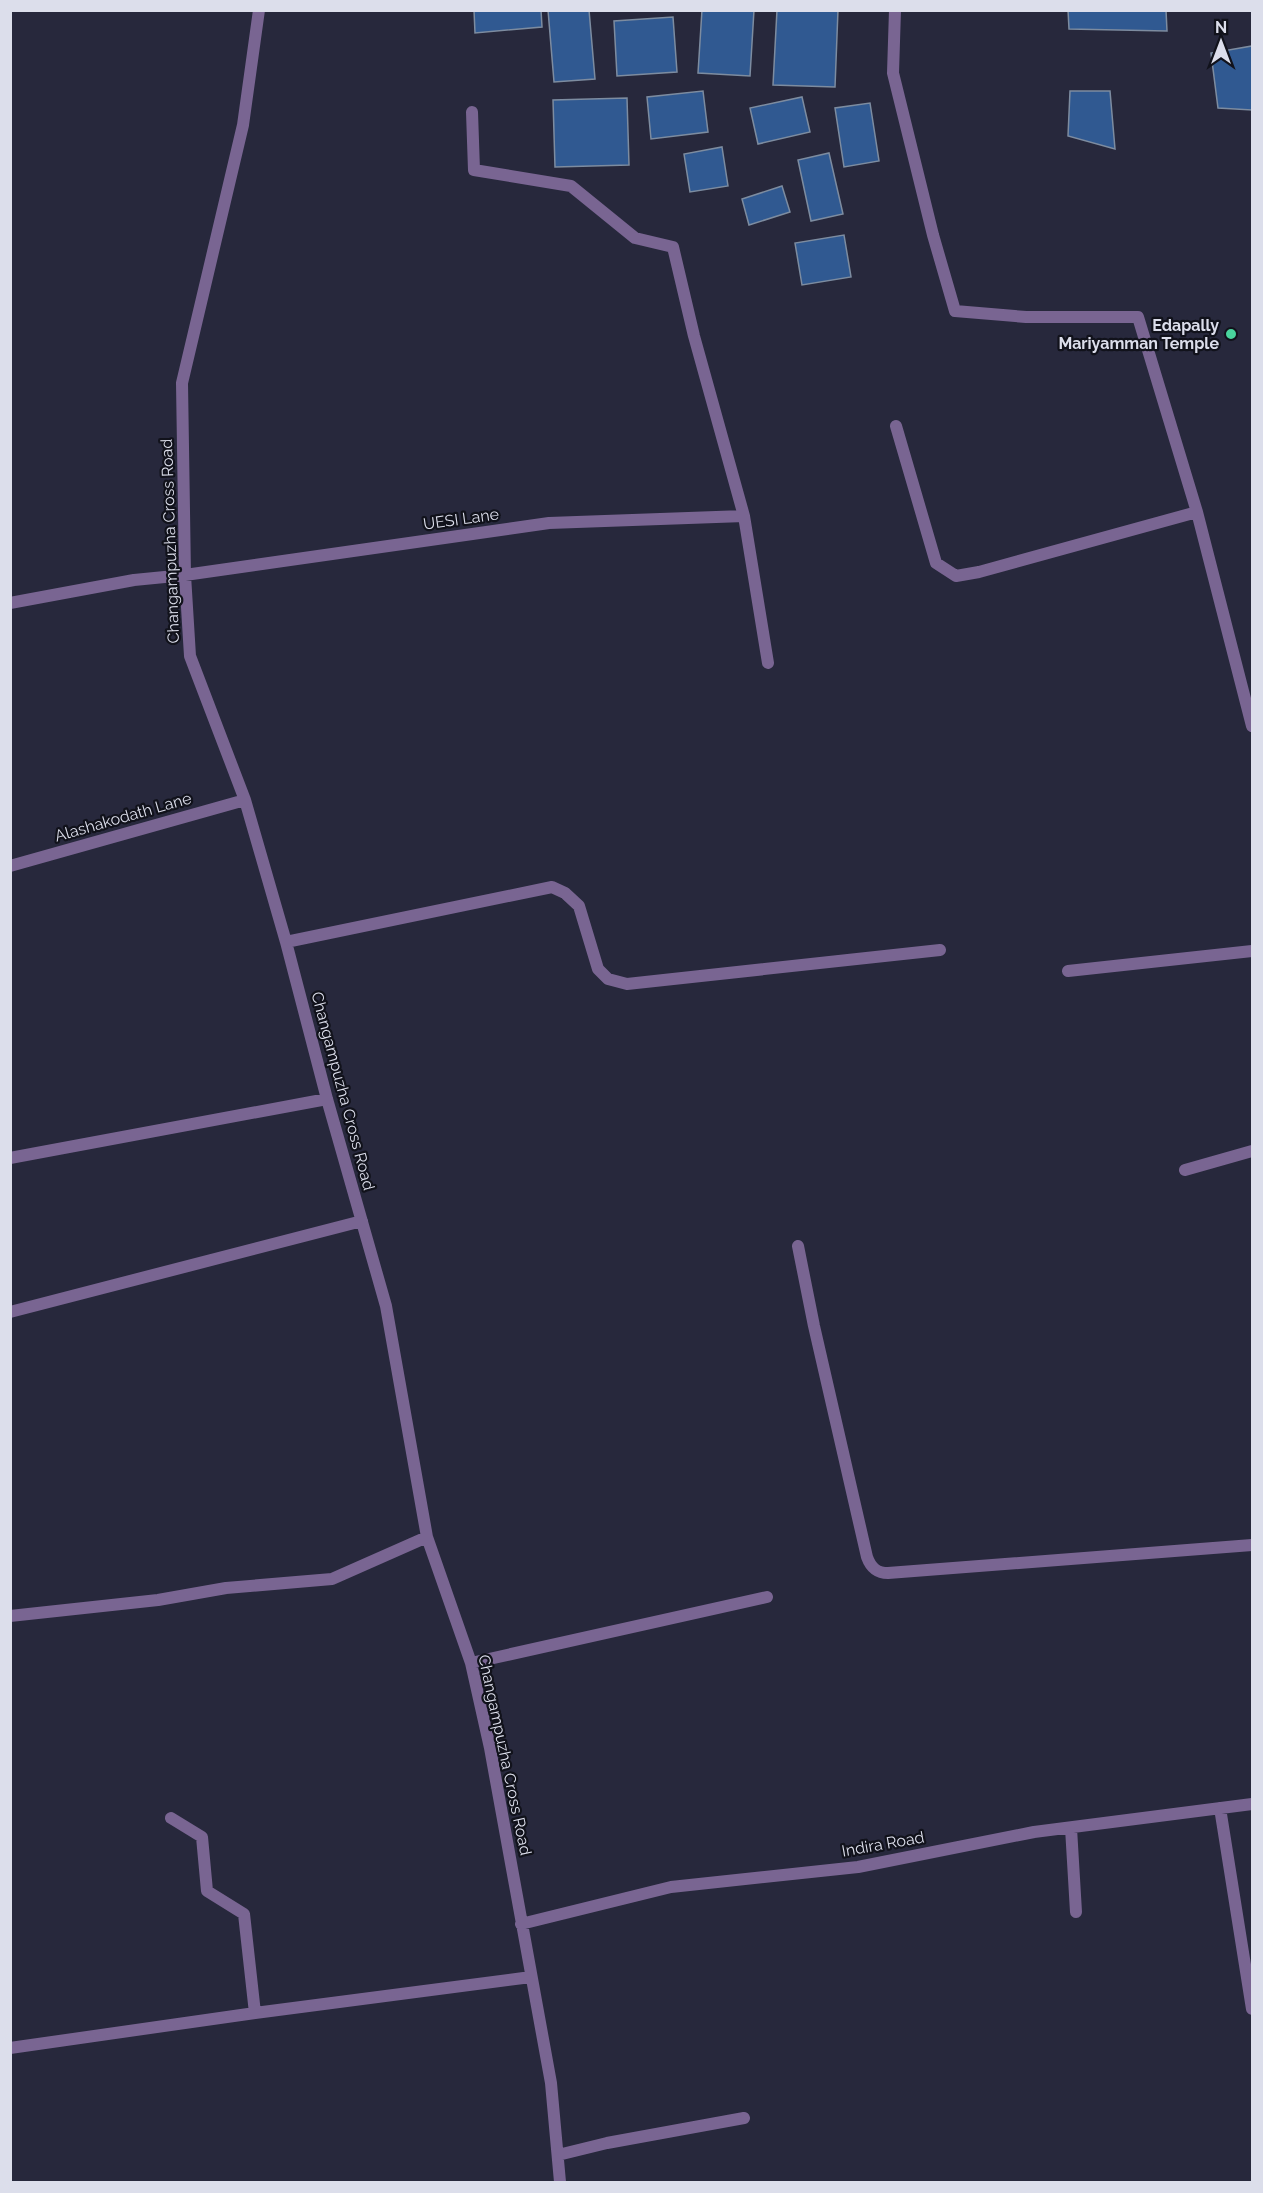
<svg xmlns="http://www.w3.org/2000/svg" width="1263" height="2193" font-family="Raleway,sans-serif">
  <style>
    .building { fill: #305991; stroke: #7d8ca0; stroke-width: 1.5 }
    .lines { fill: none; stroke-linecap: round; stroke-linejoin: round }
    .street { stroke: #796592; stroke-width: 12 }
    .poi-dot { fill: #49d49d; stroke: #11121b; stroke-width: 2 }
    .labels { text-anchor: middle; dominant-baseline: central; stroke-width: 4.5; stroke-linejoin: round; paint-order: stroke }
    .poi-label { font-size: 16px; font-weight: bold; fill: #dcdeeb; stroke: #11121b; text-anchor: end }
    .street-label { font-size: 16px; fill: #dcdeeb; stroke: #11121b }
  </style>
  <rect width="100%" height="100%" fill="#27283c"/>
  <!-- building -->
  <path class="building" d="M474,10H541L542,27L475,33Z
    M548,10H589L595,79L554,82Z
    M702,10H754L750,76L698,73Z
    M777,10H838L835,87L773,85Z
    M1068,10H1166L1167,31L1069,29Z
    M673,17L677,72L617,76L614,21Z
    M1252,46V110L1218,108L1211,53Z
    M703,91L708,132L651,139L647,97Z
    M1070,91H1110L1115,149L1068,136Z
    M802,97L810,132L758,144L750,108Z
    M627,98L629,165L555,167L553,100Z
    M870,103L879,161L844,167L835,108Z
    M722,147L728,186L690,192L684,154Z
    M829,153L843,214L811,221L798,160Z
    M782,186L790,212L749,225L742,199Z
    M844,235L851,277L802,285L795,243Z"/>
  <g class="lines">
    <!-- street -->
    <path class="street" d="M259,10L243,125L182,383L185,575L190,656L245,800L286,942L327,1099L386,1306L427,1537L471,1663L490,1748L551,2083L560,2182
      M895,10L893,73L933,235L955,311L1026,317H1138L1197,512L1252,726
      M472,112L474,170L571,186L635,238L673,247L694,336L744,516L768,663
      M896,426L936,563L956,576L979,572L1197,512
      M10,603L134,580L185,575L549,523L744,516
      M10,866L245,800
      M286,942L552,887L565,893L579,906L598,969L608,979L627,984L940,950
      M1068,971L1252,951
      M10,1158L327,1099
      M1185,1170L1252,1151
      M798,1246L814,1326L867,1557C871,1568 877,1573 888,1573L1252,1545
      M10,1312L362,1221
      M10,1616L158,1600L226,1588L332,1579L427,1537
      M471,1663L767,1597
      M1220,1808L1252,2009
      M171,1818L202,1837L207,1891L244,1914L255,2013
      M1071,1828L1076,1912
      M521,1924L671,1887L858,1867L1034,1832L1252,1804
      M10,2048L255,2013L531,1977
      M558,2155L607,2143L744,2118"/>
  </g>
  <!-- markers -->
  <circle class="poi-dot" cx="1231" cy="334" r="6"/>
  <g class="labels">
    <!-- poi labels -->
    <g class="poi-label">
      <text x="1219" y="325">Edapally<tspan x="1219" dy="18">Mariyamman Temple</tspan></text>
    </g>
    <!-- street labels -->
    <g class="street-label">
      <text transform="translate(461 519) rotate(-8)">UESI Lane</text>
      <text transform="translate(170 541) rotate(-92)">Changampuzha Cross Road</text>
      <text transform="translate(123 817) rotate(-16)">Alashakodath Lane</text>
      <text transform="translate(343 1091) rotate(75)">Changampuzha Cross Road</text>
      <text transform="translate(505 1755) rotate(78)">Changampuzha Cross Road</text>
      <text transform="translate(883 1844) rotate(-10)">Indira Road</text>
    </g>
  </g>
  <!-- border -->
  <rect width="1263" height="2193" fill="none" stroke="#dcdeeb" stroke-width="24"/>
  <!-- north arrow -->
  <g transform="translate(1221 42)" stroke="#11121b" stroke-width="4.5" paint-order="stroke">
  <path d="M0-4.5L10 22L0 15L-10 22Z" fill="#dcdeeb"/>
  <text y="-9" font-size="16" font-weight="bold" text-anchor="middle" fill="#dcdeeb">N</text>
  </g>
</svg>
